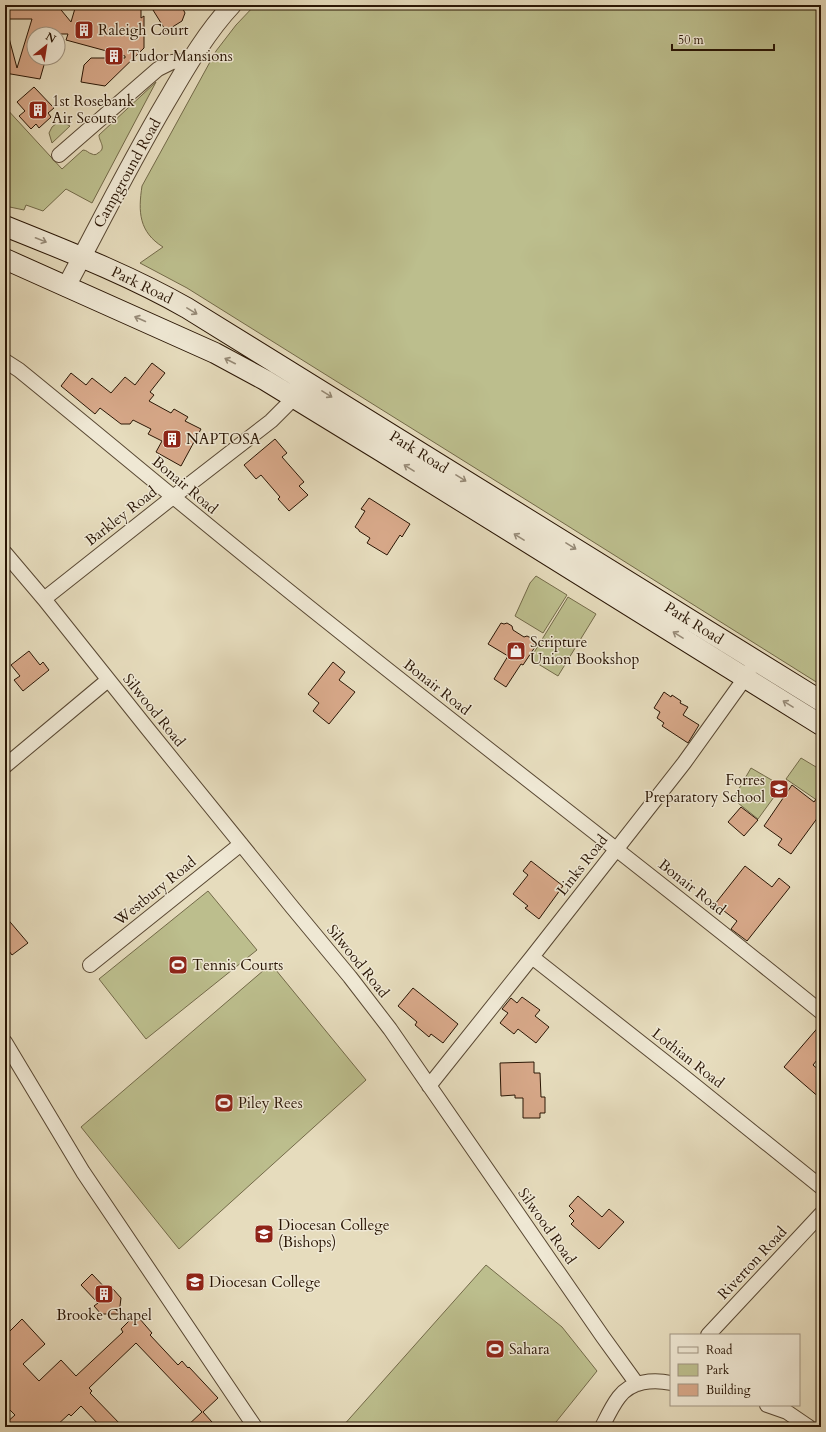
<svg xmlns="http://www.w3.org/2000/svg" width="826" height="1432" font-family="Cardo,serif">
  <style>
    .green { fill: #bcbe8d; stroke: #736a49 }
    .building { fill: #d7a889; stroke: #2a1605 }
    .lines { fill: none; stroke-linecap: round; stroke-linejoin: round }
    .minor-casing { stroke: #594833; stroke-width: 16 }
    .tertiary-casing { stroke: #594833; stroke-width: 20 }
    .secondary-casing { stroke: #2a1605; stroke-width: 22 }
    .minor { stroke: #efe8d4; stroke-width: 14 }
    .tertiary { stroke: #efe8d4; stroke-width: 18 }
    .secondary { stroke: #efe8d4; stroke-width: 20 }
    .oneway { stroke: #968a77 }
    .labels { text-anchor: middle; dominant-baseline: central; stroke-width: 3; stroke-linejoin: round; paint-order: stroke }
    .poi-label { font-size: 15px; fill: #2a1605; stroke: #efe8d4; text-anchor: start }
    .street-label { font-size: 15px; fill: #2a1605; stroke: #efe8d4 }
  </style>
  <rect width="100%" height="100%" fill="#e6dcbd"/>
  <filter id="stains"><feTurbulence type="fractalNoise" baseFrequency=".005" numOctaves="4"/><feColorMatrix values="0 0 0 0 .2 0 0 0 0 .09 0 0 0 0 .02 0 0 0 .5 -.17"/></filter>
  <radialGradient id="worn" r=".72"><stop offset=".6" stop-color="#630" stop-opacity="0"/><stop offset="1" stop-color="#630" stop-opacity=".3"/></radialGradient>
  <!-- green -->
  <path class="green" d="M255,5H821V685L560,521L187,288L140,263L163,247C139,232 138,212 142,186L216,51L236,25Z
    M156,82L92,203L66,189L43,211L26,205L24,210L5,206V107L62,169L83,150C87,150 88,153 92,154C94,155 96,155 98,153C107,148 99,142 99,135Z
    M57,123H64L70,126L52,143L49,133L52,127Z
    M536,576L567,595L543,633L515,616L530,583Z
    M568,597L596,614L558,676L530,659Z
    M801,758L821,770V803L786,779Z
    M751,768L782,786L758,819L733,799Z
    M208,891L257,950L146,1039L99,979Z
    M271,964L366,1080L179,1249L81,1127Z
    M486,1265L562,1327L597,1371L552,1427H342Z"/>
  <!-- building -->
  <path class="building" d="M5,5H57L71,22L76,5H141V18L144,16V48L105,86L81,82L84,65L91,58H125V56L66,40L68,34H34V58H46L40,79L5,73V39L9,38L17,68L32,19H5Z
    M162,5H181L185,13L182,21L166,31L153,10Z
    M34,87L54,108L48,113L51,117L39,128L36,124L31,129L19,116L25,111L17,102Z
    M152,363L165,373L150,392L154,395L149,401L171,413L174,409L188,417L185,421L201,429L181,466L156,452L162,441L148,434L151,429L133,420L130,424H121L100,408L95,414L61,386L71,373L86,385L92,378L111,393L125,377L135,385Z
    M275,439L287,453L282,457L304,482L299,486L308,495L289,511L278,499L280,497L261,475L256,479L244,465Z
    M369,498L410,524L402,537L400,535L387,555L367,543L370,538L359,531V530L355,527L365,511L361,509Z
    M501,623L504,624L507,623L512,626L513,630L524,637L527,636L533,639L535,647L523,665L521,664L506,687L494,679L508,656L488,644Z
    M29,651L40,665L43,662L49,670L23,691L14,680L20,676L11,665Z
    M333,662L345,672L339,680L355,692L329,724L313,711L319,703L308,694Z
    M664,692L671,697L672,695L681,701L680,703L688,707L683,715L699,725L688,743L662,726L664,723L657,718L660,712L654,708Z
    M792,785L814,802L821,792V813L791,854L778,845L782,839L764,826Z
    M741,807L758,820L744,836L728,822Z
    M531,861L563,886L539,919L525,908L528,906L513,894L528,875L523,871Z
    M745,866L772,887L779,878L790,887L747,941L731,929L737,921L715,904Z
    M5,916L28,943L12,955L5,946Z
    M413,988L458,1024L443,1043L431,1034L429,1037L415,1025L417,1022L398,1006Z
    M522,997L540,1010L535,1016L549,1027L536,1043L518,1029L514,1034L500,1023L508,1013L502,1009L511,998L517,1003Z
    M821,1024V1055L813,1065L821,1072V1099L784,1067Z
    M534,1062V1073H540L541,1097H545V1113H540V1118H523V1098H515V1095L501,1096L500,1063Z
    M578,1196L602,1217L609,1209L624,1222L599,1249L571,1224L574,1221L569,1216L574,1211L569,1206Z
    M92,1274L109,1292L113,1289L121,1298L119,1314H101L94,1306L98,1303L81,1285Z
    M132,1318L135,1322L139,1318L152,1333L150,1335L178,1365L182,1361L188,1368L189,1367L218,1398L203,1412L212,1422L206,1427H186L202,1412L136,1343L89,1388L92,1391L90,1393L123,1427H101L81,1406L71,1416L69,1414L55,1427H5V1424L15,1415L5,1405V1336L22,1319L45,1344L23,1364L39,1381L61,1360L76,1376L123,1332L121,1329Z"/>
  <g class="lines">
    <!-- minor casing -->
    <g class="minor-casing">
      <path id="minor" d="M59,155L158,69L172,62L190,61
        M5,361L19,370C126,457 231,546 339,631C499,759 662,883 821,1012
        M5,553L44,599L147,728L292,907L350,977L390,1029L603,1337L637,1384
        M44,599L173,497L271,421L300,392
        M5,766L108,680
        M532,957L683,1076L821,1187
        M90,965L241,844
        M5,1042L83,1172L255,1427
        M429,1086L532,957L684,763L740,685L749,671
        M708,1335L821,1214
        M767,1405L787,1412L809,1427
        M602,1427C607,1417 612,1406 619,1397C631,1381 653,1379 671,1383"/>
    </g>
    <!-- tertiary casing -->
    <g class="tertiary-casing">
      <path id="tertiary" d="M66,287C99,225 130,163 166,102C186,68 205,34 232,5"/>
    </g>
    <!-- secondary casing -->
    <g class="secondary-casing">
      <path id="secondary" d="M5,226C67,251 129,275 187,308L821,701
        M5,259L215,353L265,380L381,451L821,725"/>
    </g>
    <!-- minor -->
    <use href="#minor" class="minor"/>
    <!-- tertiary -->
    <use href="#tertiary" class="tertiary"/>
    <!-- secondary -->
    <use href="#secondary" class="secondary"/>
  </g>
  <!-- one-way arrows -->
  <defs><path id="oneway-shaft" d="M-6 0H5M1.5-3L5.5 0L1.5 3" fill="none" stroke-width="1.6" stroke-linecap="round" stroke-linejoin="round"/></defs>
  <g class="oneway">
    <use href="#oneway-shaft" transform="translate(41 240) rotate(22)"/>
    <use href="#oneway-shaft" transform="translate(192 311) rotate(31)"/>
    <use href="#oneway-shaft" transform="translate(140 319) rotate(-156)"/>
    <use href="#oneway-shaft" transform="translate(230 361) rotate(-153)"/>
    <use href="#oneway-shaft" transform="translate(327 394) rotate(32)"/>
    <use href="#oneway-shaft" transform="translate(409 468) rotate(-148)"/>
    <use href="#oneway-shaft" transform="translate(461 478) rotate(32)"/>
    <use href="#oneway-shaft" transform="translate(519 537) rotate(-148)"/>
    <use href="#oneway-shaft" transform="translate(571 546) rotate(32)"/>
    <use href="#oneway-shaft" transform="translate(678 635) rotate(-148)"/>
    <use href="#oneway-shaft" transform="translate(788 704) rotate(-148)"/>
  </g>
  <!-- icons -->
  <defs>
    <g id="building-square" transform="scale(1)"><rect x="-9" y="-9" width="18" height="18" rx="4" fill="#8f2418" stroke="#efe8d4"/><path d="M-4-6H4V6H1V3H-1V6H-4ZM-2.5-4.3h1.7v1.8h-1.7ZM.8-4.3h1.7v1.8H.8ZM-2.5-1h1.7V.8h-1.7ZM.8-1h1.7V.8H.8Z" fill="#fff"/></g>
    <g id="shop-square" transform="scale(1)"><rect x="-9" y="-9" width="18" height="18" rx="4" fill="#8f2418" stroke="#efe8d4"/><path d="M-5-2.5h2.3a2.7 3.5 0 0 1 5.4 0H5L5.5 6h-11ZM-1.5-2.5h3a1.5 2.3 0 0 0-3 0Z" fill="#fff"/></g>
    <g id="school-square" transform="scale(1)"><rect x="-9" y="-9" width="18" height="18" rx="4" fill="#8f2418" stroke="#efe8d4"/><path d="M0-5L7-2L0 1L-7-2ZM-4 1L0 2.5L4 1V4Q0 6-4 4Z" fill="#fff"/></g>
    <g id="stadium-square" transform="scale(1)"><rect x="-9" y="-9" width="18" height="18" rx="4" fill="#8f2418" stroke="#efe8d4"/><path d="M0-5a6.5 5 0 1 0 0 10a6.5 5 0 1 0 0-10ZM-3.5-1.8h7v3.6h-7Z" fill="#fff"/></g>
  </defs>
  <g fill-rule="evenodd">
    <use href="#building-square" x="84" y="30"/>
    <use href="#building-square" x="114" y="56"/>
    <use href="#building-square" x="38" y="110"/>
    <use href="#building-square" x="172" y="439"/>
    <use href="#shop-square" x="516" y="651"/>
    <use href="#school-square" x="779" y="789"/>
    <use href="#stadium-square" x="178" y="965"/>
    <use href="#stadium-square" x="224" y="1103"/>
    <use href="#school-square" x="264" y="1234"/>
    <use href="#school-square" x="195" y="1282"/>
    <use href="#building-square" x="104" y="1294"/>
    <use href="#stadium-square" x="495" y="1349"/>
  </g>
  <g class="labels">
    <!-- poi labels -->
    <g class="poi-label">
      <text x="98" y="30">Raleigh Court</text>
      <text x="128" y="56">Tudor Mansions</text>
      <text x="52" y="101">1st Rosebank<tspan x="52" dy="17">Air Scouts</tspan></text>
      <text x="186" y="439">NAPTOSA</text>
      <text x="530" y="642">Scripture<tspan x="530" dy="17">Union Bookshop</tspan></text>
      <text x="765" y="780" text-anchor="end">Forres<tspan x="765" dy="17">Preparatory School</tspan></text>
      <text x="192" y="965">Tennis Courts</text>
      <text x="238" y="1103">Piley Rees</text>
      <text x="278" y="1225">Diocesan College<tspan x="278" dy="17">(Bishops)</tspan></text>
      <text x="209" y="1282">Diocesan College</text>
      <text x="104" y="1315" text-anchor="middle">Brooke Chapel</text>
      <text x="509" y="1349">Sahara</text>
    </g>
    <!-- street labels -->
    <g class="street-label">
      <text transform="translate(127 173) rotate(-61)">Campground Road</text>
      <text transform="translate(142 285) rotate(26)">Park Road</text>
      <text transform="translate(419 452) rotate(32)">Park Road</text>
      <text transform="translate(185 485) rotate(40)">Bonair Road</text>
      <text transform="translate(121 516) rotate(-38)">Barkley Road</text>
      <text transform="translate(694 623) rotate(32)">Park Road</text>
      <text transform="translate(437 687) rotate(38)">Bonair Road</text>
      <text transform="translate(154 710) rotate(51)">Silwood Road</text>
      <text transform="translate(582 865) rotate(-52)">Links Road</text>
      <text transform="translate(692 887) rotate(38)">Bonair Road</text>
      <text transform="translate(155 891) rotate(-39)">Westbury Road</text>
      <text transform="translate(358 961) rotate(51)">Silwood Road</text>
      <text transform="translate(688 1058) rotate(38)">Lothian Road</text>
      <text transform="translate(547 1226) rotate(55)">Silwood Road</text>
      <text transform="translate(752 1263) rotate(-47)">Riverton Road</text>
    </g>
  </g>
  <!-- margin -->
  <rect width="826" height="1432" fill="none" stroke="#e6dcbd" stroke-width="20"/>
  <rect x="6" y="6" width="814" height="1420" fill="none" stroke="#2a1605" stroke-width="2"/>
  <rect x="10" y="10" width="806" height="1412" fill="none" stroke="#2a1605"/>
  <!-- legend -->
  <rect x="670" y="1334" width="130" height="72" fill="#efe8d4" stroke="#a09481"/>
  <rect x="678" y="1347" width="20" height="6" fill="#efe8d4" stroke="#a09481"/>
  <text x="706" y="1354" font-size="12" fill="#2a1605">Road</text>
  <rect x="678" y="1364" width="20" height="12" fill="#bcbe8d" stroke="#a09481"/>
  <text x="706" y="1374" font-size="12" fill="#2a1605">Park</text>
  <rect x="678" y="1384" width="20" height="12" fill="#d7a889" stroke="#a09481"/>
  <text x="706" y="1394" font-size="12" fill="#2a1605">Building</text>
  <!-- north arrow -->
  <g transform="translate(46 46) rotate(30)"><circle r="19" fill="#efe8d4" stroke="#a09481"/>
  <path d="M0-3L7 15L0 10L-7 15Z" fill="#8f2418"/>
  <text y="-6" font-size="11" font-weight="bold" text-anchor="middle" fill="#2a1605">N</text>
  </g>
  <!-- scale -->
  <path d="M672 44v6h102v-6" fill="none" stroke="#2a1605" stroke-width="2"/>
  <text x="678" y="44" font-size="12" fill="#2a1605" stroke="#efe8d4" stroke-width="3" paint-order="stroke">50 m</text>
  <rect width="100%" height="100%" filter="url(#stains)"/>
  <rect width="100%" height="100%" fill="url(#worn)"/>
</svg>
